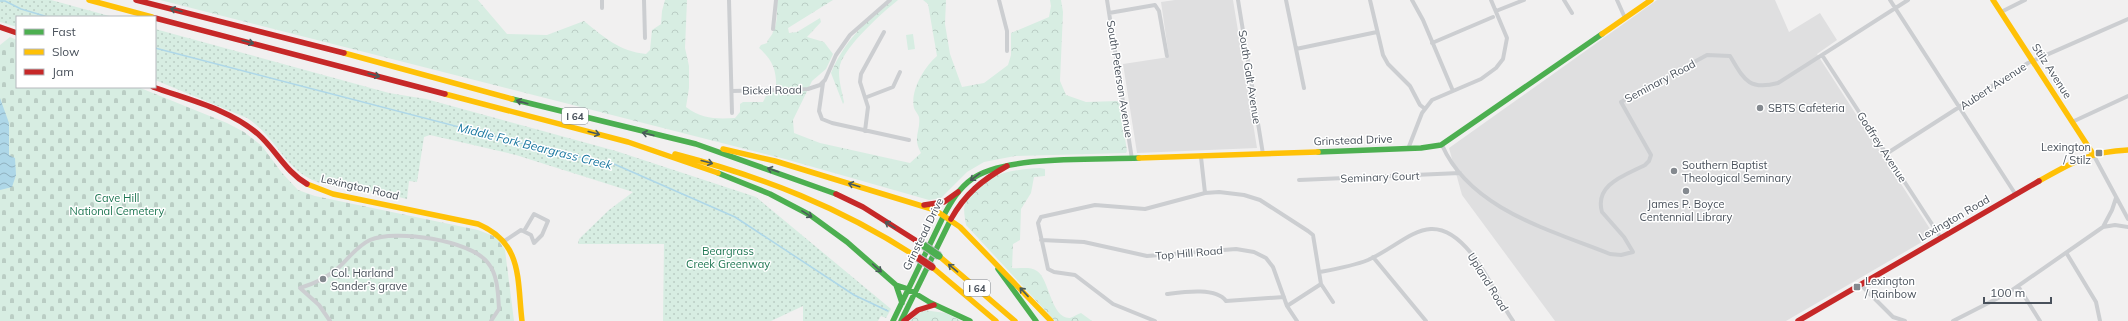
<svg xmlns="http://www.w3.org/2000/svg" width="2128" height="321" font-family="Mulish,sans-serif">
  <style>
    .education { fill: #dfdfe0 }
    .grass { fill: #d7ede2 }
    .forest { fill: url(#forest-crowns) }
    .cemetery { fill: url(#cemetery-stones) }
    .park { fill: url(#park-dots) }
    .water { fill: url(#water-waves) }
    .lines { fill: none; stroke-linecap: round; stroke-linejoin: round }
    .stream { stroke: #aed7e8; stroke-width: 1.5 }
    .street { stroke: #ccced1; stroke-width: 4 }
    .fast { stroke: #4caf50; stroke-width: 5.5 }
    .slow { stroke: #ffc107; stroke-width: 5.5 }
    .jam { stroke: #c62828; stroke-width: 5.5 }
    .fast-bridge-casing { stroke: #b6b9be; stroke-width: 9; stroke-linecap: butt }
    .jam-bridge-casing { stroke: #b6b9be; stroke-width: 9; stroke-linecap: butt }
    .fast-bridge { stroke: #4caf50; stroke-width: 7 }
    .jam-bridge { stroke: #c62828; stroke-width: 7 }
    .oneway { stroke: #495a5a }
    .poi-dot { fill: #84898f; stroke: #fff; stroke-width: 1.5 }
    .labels { text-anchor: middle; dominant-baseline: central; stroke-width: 3; stroke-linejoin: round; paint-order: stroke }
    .shield { fill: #fff; stroke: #80858c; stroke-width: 1 }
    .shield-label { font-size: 10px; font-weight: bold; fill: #49515b }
    .street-label { font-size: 11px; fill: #49515b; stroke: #fff }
    .poi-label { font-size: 11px; fill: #49515b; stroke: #fff; text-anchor: start }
    .park-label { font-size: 11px; fill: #1f7753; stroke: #fff }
    .water-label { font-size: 12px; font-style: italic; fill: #18769f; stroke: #fff }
  </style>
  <defs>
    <pattern id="forest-crowns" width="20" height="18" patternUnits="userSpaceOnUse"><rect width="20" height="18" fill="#d7ede2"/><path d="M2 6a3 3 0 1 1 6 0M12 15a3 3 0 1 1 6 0" fill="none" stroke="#bacdc4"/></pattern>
    <pattern id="cemetery-stones" width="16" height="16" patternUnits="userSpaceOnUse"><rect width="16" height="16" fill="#d7ede2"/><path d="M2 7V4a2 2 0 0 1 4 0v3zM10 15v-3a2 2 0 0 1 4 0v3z" fill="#bacdc4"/></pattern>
    <pattern id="park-dots" width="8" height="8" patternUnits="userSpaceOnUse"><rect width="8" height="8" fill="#d7ede2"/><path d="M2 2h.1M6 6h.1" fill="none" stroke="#bacdc4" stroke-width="1.8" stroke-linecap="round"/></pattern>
    <pattern id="water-waves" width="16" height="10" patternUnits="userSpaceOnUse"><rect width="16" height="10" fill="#aed7e8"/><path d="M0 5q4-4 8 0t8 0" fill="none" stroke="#90b1bf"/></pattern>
  </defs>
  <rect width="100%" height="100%" fill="#f1f0f0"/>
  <!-- education -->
  <path class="education" d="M1175,0H1233L1257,148L1137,153L1123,64L1169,57L1161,2Z
    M1657,0H1775L1789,32L1820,13L1837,40L1817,54L1934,235L1786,321H1555L1462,195L1449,148Z"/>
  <!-- grass -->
  <path class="grass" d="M913,34L915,49L908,50L906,35Z"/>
  <!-- forest -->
  <path class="forest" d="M160,0H478L507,34L547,35L584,21C605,38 619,51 646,54L650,50L652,30L661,24L662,11L665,0H687L685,48L689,66V88L686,107C702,119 716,119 735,118L740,112V104L743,102H763L767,94L776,92C777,72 774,61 759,48L761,45L767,43C768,38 772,36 773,32C778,22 777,11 777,0H833L788,28L789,33L797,32L820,18L821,22L807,37L824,42L833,54L826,69L812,81L793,120L794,133L820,143L910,163L921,153C912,137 921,131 919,117C918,114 915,111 914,108C910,91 924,67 937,56L928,4L923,0H946L945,24L950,54L962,87L984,83L1008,65L1011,55V33L1049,17L1051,6L1050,0H1061L1063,12L1060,81L1066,95L1086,102L1119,101L1127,151L1126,153L1015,156L984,162L967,172L941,198L929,200L785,159Z
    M892,0H898C882,13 846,45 840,65C837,76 842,91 844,102L843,104L831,73C844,42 866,20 892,0Z
    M1040,168L1045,169V176L1034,177L1031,193L1021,209L1020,240L1013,244L1012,268C1020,269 1030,266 1037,271C1049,278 1051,319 1070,318C1073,317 1078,314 1081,313L1092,321H1055L966,225C965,218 963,210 965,204C977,175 1013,169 1040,168Z
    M923,310L946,313L961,321H910L918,313Z"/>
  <!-- cemetery -->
  <path class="cemetery" d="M10,37L17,40V87H138L227,123L244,132L262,146L282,173L298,190L315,196L478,230L496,237L505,250L514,321H0V45Z"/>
  <!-- park -->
  <path class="park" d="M0,0H51L113,17H17V27L0,22Z
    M155,29L389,93L426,99L616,151L756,197L891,309L886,318L881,316L878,321H803V306L771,321H663L664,244H578L579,239L609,210L633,192L516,155L430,135L424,137L417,182L409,181L407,199C390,195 373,191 355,189C334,187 315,185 298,171C279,155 270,133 247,118L155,80Z"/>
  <!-- water -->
  <path class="water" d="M0,98L9,123V155L15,158L16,175L12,187L0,190Z"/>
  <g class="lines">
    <!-- stream -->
    <path class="stream" d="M0,1H5L21,9L48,17
      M155,48L559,153L614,164L735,217L854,295L888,311"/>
    <!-- street -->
    <path class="street" d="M602,0V8
      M644,0L645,38
      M729,0L732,113
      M999,0L1007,31V51
      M1107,0L1132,159
      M1238,0L1263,154
      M1286,0L1304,88
      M1370,0L1383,55L1388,64L1410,86L1420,105L1424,108
      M1412,0L1423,20L1453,91
      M1564,0L1572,13
      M1617,0L1625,18
      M1890,0L2016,195
      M1496,11L1524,0
      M2001,12L2025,0
      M1109,13L1155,5L1159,11L1167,56
      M773,29L776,0
      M1432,43L1493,17
      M1296,49L1377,32
      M1822,55L1941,238
      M823,83L819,111L822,119L832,123L909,140
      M732,91L808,89L820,85L825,80L836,55L850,35L890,0
      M867,97L893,87L900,72
      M2072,122L2128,96
      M865,131L868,107L860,82L861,74L884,32
      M1442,145C1470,209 1550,230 1610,254L1621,255L1633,252L1624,237L1602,212C1594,184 1626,175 1645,165L1649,161L1651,155L1621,102L1707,55L1730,56C1744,79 1748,91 1778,83L1908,0
      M1408,149L1422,113L1432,100L1481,79L1496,68L1503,59L1507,38L1491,0
      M1886,154L2028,63L2128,19
      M2093,154L2128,219
      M1201,157L1205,193
      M1299,180L1460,173
      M2103,227L2115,225L2128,227
      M506,240L521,230L531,235L534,243L542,235L548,221L534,214L524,231
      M1041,240L1084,242L1147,256L1236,249L1254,252L1266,258L1273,267L1287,306L1297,321
      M2067,254L2096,302L2100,321
      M1373,257L1426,321
      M1320,272C1336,269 1353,266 1368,260C1408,242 1431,204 1471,253C1488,274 1498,299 1513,321
      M1861,285L1893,317L1905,321
      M2018,286L2040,321
      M1167,294C1183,292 1216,287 1226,301L1284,297
      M1287,306L1321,284
      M330,321L319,305L300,288C313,284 328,277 338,268C348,259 357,246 370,240C395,229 471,240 488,263C498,275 498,294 499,309L491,321
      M1155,321L1113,304L1075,275L1054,272L1048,269L1038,223L1041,217L1095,205L1145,209L1205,193L1219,192L1244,195L1260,200L1308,231L1313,235L1321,284L1333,302
      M1953,321L2008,293L2103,227L2112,210L2116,198"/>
    <!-- fast -->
    <path class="fast" d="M512,99L696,144L836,194
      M1318,152L1421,148L1441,145L1602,34
      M718,173L770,194L810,215L847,242L896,285L908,289L931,303L970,321
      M944,215C951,202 959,188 972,179C1004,155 1097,160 1139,158
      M998,269L1036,321
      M896,285L902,303
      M893,321L944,215
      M901,321L951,219"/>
    <!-- slow -->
    <path class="slow" d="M89,0L152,17
      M1993,0L2093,154
      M1602,34L1651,0
      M344,53L512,99
      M445,94L628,142L718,173
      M723,149L775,161L935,210L960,227L1051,321
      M675,154C763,177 840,207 917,257
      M1139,158L1318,152
      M2039,181C2073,162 2088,152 2128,150
      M307,184L333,194L478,224C523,243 517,279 522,321
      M939,256L1015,321
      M932,267L996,321"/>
    <!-- jam -->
    <path class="jam" d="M136,0L344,53
      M155,18L445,94
      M0,27L17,33
      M153,87C189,100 229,109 258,134C276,150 286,172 307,184
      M836,194L863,207L923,245
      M924,205L944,202L958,192
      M951,219C965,194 982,180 1007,166
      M904,321L918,310L934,305
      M1798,321L2039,181"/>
    <!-- fast-bridge casing -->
    <g class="fast-bridge-casing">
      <path id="fast-bridge" d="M923,245L939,256"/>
    </g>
    <!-- jam-bridge casing -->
    <g class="jam-bridge-casing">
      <path id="jam-bridge" d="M917,257L932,267"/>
    </g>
    <!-- fast-bridge -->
    <use href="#fast-bridge" class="fast-bridge"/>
    <!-- jam-bridge -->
    <use href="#jam-bridge" class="jam-bridge"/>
  </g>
  <!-- one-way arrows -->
  <defs><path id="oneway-shaft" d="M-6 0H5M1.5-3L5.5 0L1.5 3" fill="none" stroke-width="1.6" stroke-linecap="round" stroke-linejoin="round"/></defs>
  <g class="oneway">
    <use href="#oneway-shaft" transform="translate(176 10) rotate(-166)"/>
    <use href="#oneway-shaft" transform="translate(248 42) rotate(15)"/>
    <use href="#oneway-shaft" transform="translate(374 75) rotate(15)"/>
    <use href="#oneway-shaft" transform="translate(522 102) rotate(-164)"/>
    <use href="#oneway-shaft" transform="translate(594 133) rotate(15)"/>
    <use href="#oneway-shaft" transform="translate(648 134) rotate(-166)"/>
    <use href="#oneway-shaft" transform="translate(707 162) rotate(15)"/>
    <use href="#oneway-shaft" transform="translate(773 170) rotate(-161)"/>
    <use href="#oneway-shaft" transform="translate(975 177) rotate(143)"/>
    <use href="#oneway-shaft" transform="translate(854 185) rotate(-163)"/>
    <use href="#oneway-shaft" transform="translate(807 214) rotate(32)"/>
    <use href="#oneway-shaft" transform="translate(890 225) rotate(-148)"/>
    <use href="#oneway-shaft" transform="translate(877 268) rotate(42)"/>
    <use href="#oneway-shaft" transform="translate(953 268) rotate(-140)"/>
    <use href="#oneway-shaft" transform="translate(1024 292) rotate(-133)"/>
  </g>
  <!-- markers -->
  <g class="poi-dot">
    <circle cx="1760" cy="108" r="4"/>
    <rect x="2095" y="149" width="8" height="8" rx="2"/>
    <circle cx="1674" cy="171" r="4"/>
    <circle cx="1686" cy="191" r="4"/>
    <circle cx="323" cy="279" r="4"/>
    <rect x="1853" y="283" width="8" height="8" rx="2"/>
  </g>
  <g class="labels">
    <!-- shield labels -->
    <g class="shield">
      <rect x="562" y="108" width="26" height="16" rx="3"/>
      <rect x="964" y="280" width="26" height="16" rx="3"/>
    </g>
    <g class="shield-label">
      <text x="575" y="116">I 64</text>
      <text x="977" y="288">I 64</text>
    </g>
    <!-- street labels -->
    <g class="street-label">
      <text transform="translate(2052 71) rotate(57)">Stilz Avenue</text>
      <text transform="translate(1250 77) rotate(81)">South Galt Avenue</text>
      <text transform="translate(1120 79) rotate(81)">South Peterson Avenue</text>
      <text transform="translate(1660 81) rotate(-28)">Seminary Road</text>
      <text transform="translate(1993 86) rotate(-33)">Aubert Avenue</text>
      <text transform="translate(772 90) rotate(-1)">Bickel Road</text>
      <text transform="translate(1353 140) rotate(-2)">Grinstead Drive</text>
      <text transform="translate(1882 147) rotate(57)">Godfrey Avenue</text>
      <text transform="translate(1380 177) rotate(-2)">Seminary Court</text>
      <text transform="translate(360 187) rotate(13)">Lexington Road</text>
      <text transform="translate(1954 218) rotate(-30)">Lexington Road</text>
      <text transform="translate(923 234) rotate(-64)">Grinstead Drive</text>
      <text transform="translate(1189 253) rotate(-5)">Top Hill Road</text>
      <text transform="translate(1488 282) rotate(58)">Upland Road</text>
    </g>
    <!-- poi labels -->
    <g class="poi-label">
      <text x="1768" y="108">SBTS Cafeteria</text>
      <text x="2091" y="147" text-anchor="end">Lexington<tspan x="2091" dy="13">/ Stilz</tspan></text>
      <text x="1682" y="165">Southern Baptist<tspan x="1682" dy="13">Theological Seminary</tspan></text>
      <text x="1686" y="204" text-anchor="middle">James P. Boyce<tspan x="1686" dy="13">Centennial Library</tspan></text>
      <text x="331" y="273">Col. Harland<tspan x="331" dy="13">Sander’s grave</tspan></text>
      <text x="1865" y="281">Lexington<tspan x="1865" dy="13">/ Rainbow</tspan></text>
    </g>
    <!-- park labels -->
    <g class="park-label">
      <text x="117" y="198">Cave Hill<tspan x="117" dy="13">National Cemetery</tspan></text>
      <text x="728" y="251">Beargrass<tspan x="728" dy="13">Creek Greenway</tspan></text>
    </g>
    <!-- water labels -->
    <g class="water-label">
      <text transform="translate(535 146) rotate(14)">Middle Fork Beargrass Creek</text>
    </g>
  </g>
  <!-- legend -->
  <rect x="16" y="16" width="140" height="72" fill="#ffffff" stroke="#b6b9bd"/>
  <rect x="24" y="29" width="20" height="6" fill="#4caf50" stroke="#b6b9bd"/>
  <text x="52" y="36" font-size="12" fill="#49515b">Fast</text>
  <rect x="24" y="49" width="20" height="6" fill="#ffc107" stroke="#b6b9bd"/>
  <text x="52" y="56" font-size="12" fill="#49515b">Slow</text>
  <rect x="24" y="69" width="20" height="6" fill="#c62828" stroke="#b6b9bd"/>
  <text x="52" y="76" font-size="12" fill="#49515b">Jam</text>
  <!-- scale -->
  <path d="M1984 297v6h67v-6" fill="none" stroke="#49515b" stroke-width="2"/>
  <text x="1990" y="297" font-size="12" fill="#49515b" stroke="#ffffff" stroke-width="3" paint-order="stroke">100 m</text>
</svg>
